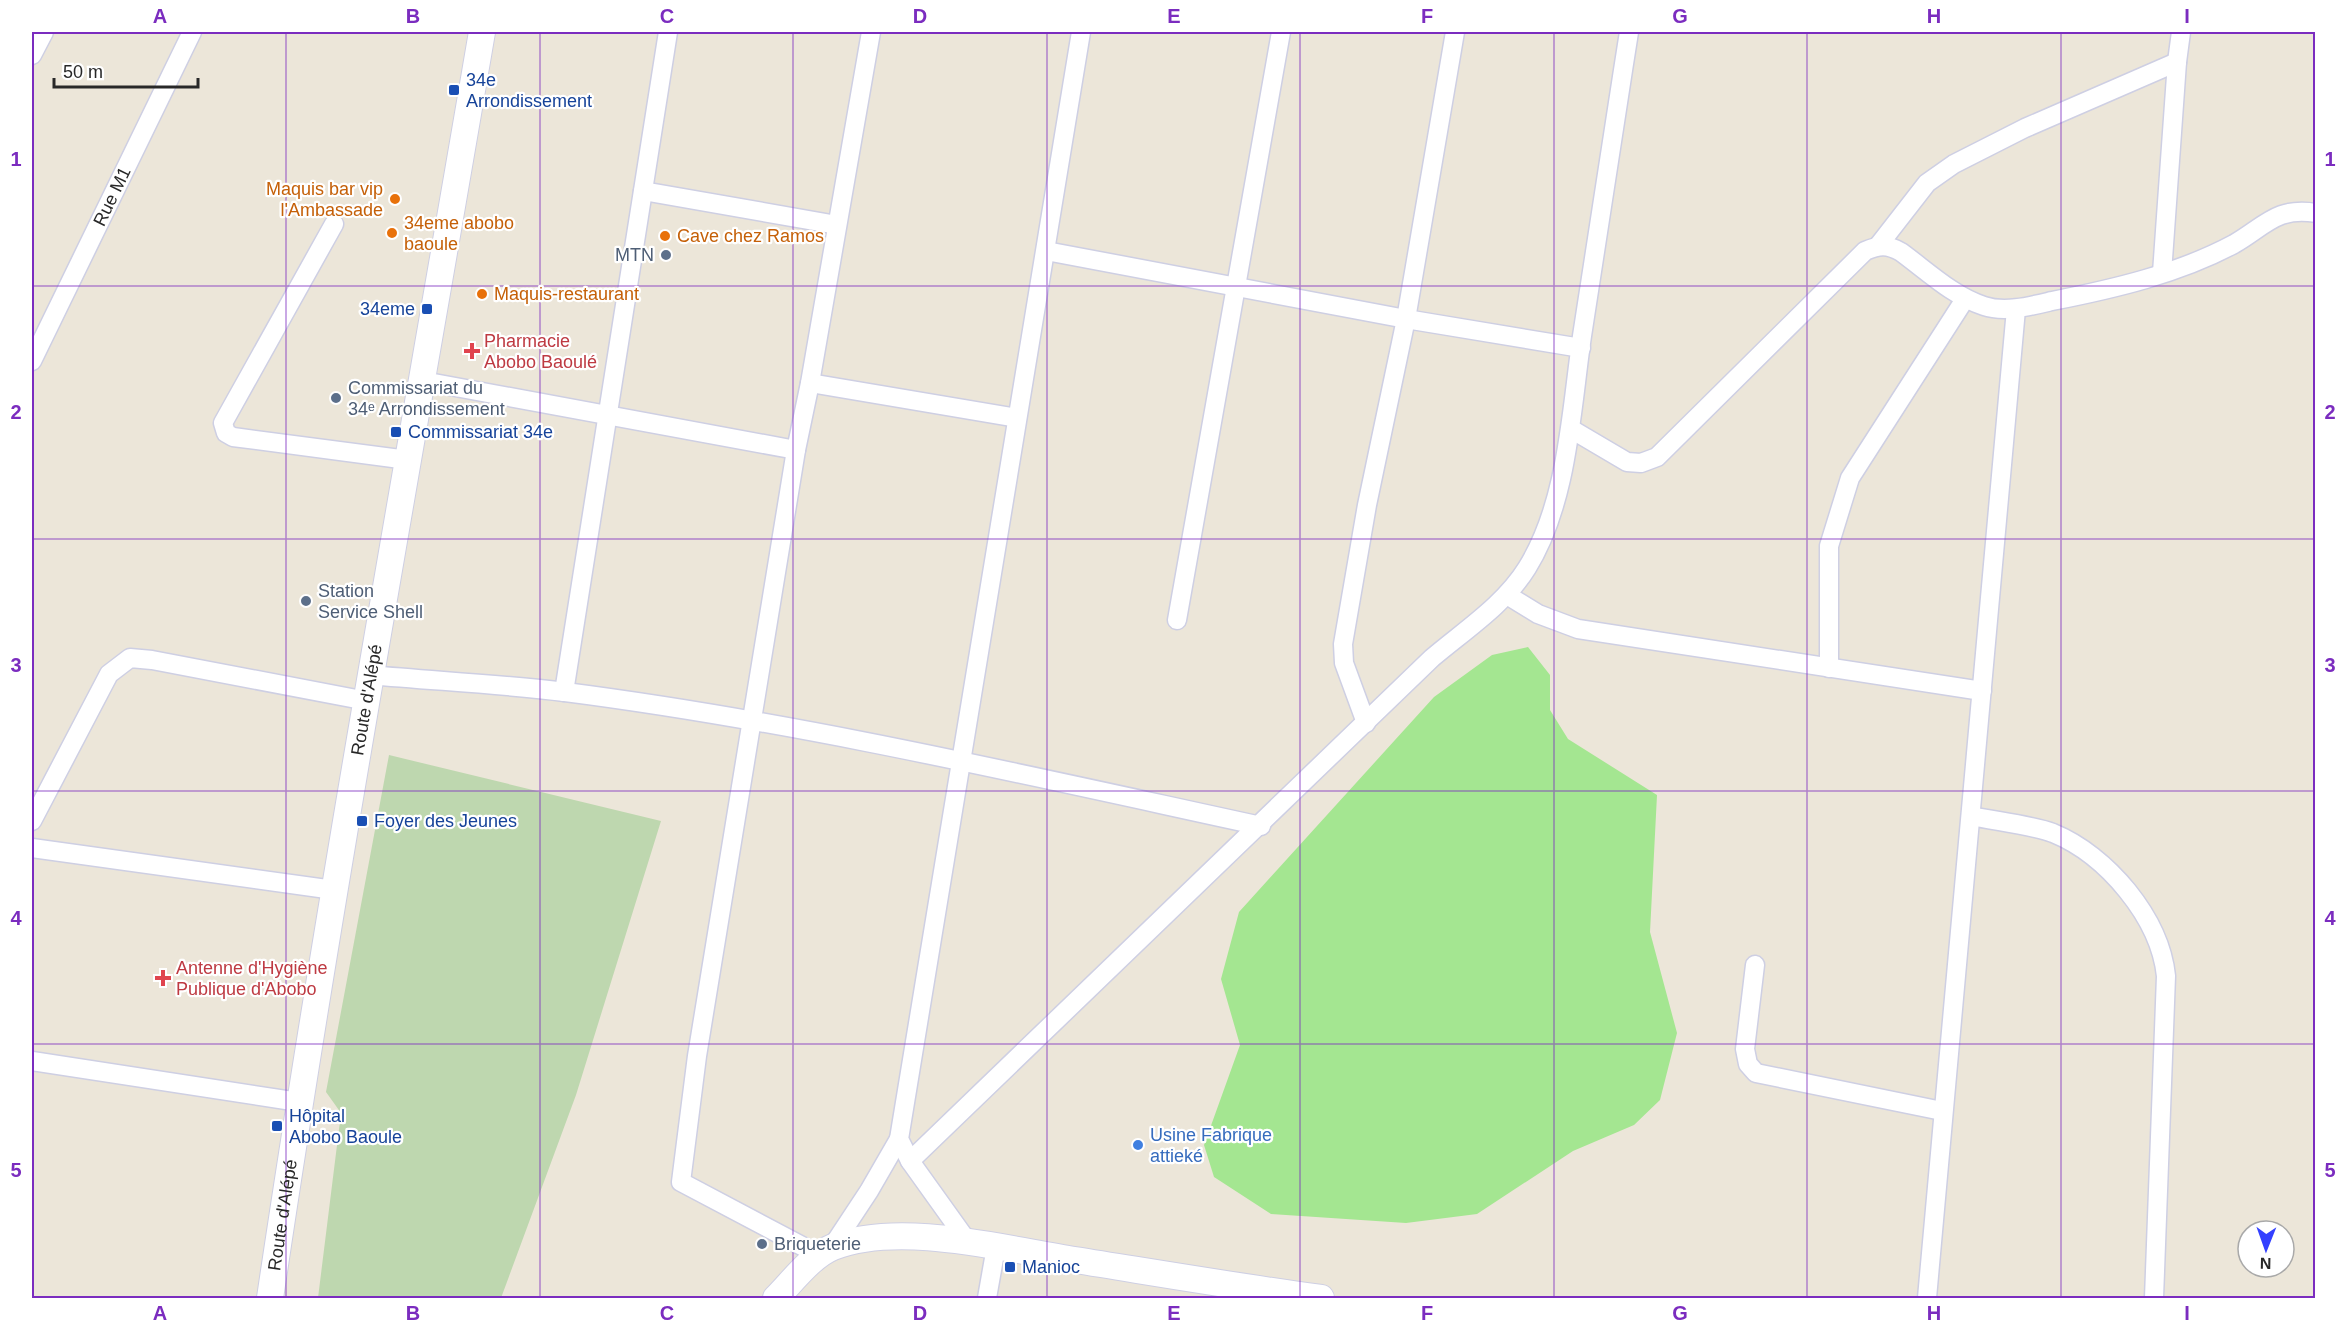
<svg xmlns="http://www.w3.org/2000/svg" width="2347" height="1330" font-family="Arial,sans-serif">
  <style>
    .green { fill: #a4e691 }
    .cemetery { fill: #bed7af }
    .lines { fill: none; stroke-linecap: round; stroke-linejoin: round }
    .street-casing { stroke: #cecfe3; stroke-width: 21 }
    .secondary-casing { stroke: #cecfe3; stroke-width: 28 }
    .street { stroke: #fff; stroke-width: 18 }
    .secondary { stroke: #fff; stroke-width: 26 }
    .grid { fill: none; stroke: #7b2cbf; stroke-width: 1.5; stroke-opacity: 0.55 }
    .transit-dot { fill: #1a4fb4; stroke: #fff; stroke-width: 2 }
    .food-dot { fill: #e8710a; stroke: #fff; stroke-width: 2 }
    .service-dot { fill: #5c6f8a; stroke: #fff; stroke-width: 2 }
    .health-dot { fill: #e0444e; stroke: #fff; stroke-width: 2 }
    .shop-dot { fill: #3f7fe0; stroke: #fff; stroke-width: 2 }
    .labels { text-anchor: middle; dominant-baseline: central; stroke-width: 4.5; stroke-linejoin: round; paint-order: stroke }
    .transit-label { font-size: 18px; fill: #164399; stroke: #fff; text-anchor: start }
    .food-label { font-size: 18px; fill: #c56008; stroke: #fff; text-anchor: start }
    .street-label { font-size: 18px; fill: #282828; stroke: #fff }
    .service-label { font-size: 18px; fill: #4e5e75; stroke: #fff; text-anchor: start }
    .health-label { font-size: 18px; fill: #be3a42; stroke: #fff; text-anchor: start }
    .shop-label { font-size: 18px; fill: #366cbe; stroke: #fff; text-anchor: start }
    .neatline { fill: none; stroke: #7b2cbf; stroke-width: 2 }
    .grid-label { font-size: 20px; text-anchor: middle; font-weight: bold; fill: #7b2cbf }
  </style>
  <rect width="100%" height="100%" fill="#ece6d9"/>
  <!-- green -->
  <path class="green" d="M1528,647L1550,675V710L1568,739L1657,795L1650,932L1677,1033L1660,1100L1634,1125L1573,1151L1477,1214L1406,1223L1271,1214L1214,1177L1204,1145L1240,1045L1221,979L1239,912L1434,697L1492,655Z"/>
  <!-- cemetery -->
  <path class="cemetery" d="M389,755L661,821L576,1095L501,1298H318L341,1113L326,1092Z"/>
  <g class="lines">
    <!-- street casing -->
    <g class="street-casing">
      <g id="street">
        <path d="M32,55L44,32"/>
        <path d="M643,191L837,225"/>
        <path d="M334,224L223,423L226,433L233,437L408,460"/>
        <path d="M1878,246L1927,183L1954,164L2025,128L2177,62"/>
        <path d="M1046,251L1406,319L1581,348"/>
        <path d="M2162,273L2177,62L2181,32"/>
        <path id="s1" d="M32,361L192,32"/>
        <path d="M423,381L796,450"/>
        <path d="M810,383L1017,418"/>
        <path d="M1571,429L1627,462L1641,463L1657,457L1865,251C1879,245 1887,244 1901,252C1927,271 1953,296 1984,306C2005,313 2031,306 2052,301C2113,289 2178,274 2234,244C2264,227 2277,206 2316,213"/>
        <path d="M1507,595L1538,614L1578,629L1982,691"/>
        <path d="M1177,620L1281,32"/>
        <path d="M1829,668V546L1850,478L1965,299"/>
        <path d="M370,675C435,681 501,684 565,692C799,722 1030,776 1261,826"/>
        <path d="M564,692L668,32"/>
        <path d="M1366,723L1344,663L1343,644L1367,505L1406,319L1455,32"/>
        <path d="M1971,816C1994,821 2032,825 2053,833C2107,855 2160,918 2166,976L2154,1298"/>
        <path d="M32,821L109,674L130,658L152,660L367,701"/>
        <path d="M32,848L334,890"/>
        <path d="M1755,965L1745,1049L1748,1064L1756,1073L1942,1111"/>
        <path d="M32,1061L299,1102"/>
        <path d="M910,1161L1432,658C1465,630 1504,605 1527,568C1568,502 1571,411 1582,336C1598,234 1613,133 1629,32"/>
        <path d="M968,1242L910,1161L899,1139L1081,32"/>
        <path d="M832,1247L869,1191L899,1139"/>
        <path d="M819,1255L681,1182L697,1056L796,450L810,383L871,32"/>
        <path d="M987,1298L996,1247"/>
        <path d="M1927,1298L2016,309"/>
      </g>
    </g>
    <!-- secondary casing -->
    <g class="secondary-casing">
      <g id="secondary">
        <path id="s2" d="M270,1298C333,875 410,454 482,32"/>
        <path d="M776,1298C792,1282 811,1256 833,1247C900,1221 1004,1249 1075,1260C1157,1273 1239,1287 1321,1298"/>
      </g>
    </g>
    <!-- street -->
    <use href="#street" class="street"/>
    <!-- secondary -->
    <use href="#secondary" class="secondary"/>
  </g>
  <!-- grid -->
  <path class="grid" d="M286,32V1298M540,32V1298M793,32V1298M1047,32V1298M1300,32V1298M1554,32V1298M1807,32V1298M2061,32V1298M32,286H2316M32,539H2316M32,791H2316M32,1044H2316"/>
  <!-- markers -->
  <g class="transit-dot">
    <rect x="448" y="84" width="12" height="12" rx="3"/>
    <rect x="421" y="303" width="12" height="12" rx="3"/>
    <rect x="390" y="426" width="12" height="12" rx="3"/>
    <rect x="356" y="815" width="12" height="12" rx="3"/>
    <rect x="271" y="1120" width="12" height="12" rx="3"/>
    <rect x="1004" y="1261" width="12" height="12" rx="3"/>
  </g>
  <g class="food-dot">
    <circle cx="395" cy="199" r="6"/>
    <circle cx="392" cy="233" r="6"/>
    <circle cx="665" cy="236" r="6"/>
    <circle cx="482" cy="294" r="6"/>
  </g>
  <g class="service-dot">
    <circle cx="666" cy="255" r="6"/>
    <circle cx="336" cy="398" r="6"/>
    <circle cx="306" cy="601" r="6"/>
    <circle cx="762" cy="1244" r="6"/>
  </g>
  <g class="health-dot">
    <path d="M469 342h6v6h6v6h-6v6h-6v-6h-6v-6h6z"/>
    <path d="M160 969h6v6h6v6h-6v6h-6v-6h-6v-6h6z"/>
  </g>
  <circle class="shop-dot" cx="1138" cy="1145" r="6"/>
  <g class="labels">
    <!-- transit labels -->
    <g class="transit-label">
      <text x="466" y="80">34e<tspan x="466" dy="21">Arrondissement</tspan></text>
      <text x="415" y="309" text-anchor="end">34eme</text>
      <text x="408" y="432">Commissariat 34e</text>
      <text x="374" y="821">Foyer des Jeunes</text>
      <text x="289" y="1116">Hôpital<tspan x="289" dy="21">Abobo Baoule</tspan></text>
      <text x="1022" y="1267">Manioc</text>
    </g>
    <!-- food labels -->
    <g class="food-label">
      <text x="383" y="189" text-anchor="end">Maquis bar vip<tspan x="383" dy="21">l'Ambassade</tspan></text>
      <text x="404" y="223">34eme abobo<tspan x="404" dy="21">baoule</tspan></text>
      <text x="677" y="236">Cave chez Ramos</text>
      <text x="494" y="294">Maquis-restaurant</text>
    </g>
    <!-- street labels -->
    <g class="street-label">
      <text stroke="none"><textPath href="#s1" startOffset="183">Rue M1</textPath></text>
      <text stroke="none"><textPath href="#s2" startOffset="606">Route d'Alépé</textPath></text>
      <text stroke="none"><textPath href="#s2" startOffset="84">Route d'Alépé</textPath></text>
    </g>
    <!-- service labels -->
    <g class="service-label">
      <text x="654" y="255" text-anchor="end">MTN</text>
      <text x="348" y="388">Commissariat du<tspan x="348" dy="21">34ᵉ Arrondissement</tspan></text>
      <text x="318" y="591">Station<tspan x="318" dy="21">Service Shell</tspan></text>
      <text x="774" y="1244">Briqueterie</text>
    </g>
    <!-- health labels -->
    <g class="health-label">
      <text x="484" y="341">Pharmacie<tspan x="484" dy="21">Abobo Baoulé</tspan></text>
      <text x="176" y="968">Antenne d'Hygiène<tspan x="176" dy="21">Publique d'Abobo</tspan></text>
    </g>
    <!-- shop labels -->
    <g class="shop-label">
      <text x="1150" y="1135">Usine Fabrique<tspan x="1150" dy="21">attieké</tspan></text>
    </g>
  </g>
  <!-- border -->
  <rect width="2347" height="1330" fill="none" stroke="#ffffff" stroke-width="66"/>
  <!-- north arrow -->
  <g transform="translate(2266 1249) rotate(181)"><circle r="28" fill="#ffffff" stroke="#a9a9a9" stroke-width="1.5"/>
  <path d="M0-4.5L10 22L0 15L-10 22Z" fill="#3340ff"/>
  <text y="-9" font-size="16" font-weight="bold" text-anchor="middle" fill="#282828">N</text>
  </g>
  <!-- scale -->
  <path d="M54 78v9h144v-9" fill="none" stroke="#282828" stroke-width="3"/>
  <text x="63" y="78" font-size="18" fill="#282828" stroke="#ffffff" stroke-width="4.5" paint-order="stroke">50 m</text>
  <rect x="33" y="33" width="2281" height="1264" class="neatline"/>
  <g class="grid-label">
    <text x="160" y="23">A</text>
    <text x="413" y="23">B</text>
    <text x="667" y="23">C</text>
    <text x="920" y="23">D</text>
    <text x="1174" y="23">E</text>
    <text x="1427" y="23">F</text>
    <text x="1680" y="23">G</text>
    <text x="1934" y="23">H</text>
    <text x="2187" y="23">I</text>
    <text x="16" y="166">1</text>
    <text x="2330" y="166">1</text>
    <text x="16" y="419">2</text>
    <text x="2330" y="419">2</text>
    <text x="16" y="672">3</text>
    <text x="2330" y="672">3</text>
    <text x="16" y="925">4</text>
    <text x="2330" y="925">4</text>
    <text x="16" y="1177">5</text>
    <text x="2330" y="1177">5</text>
    <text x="160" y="1320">A</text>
    <text x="413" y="1320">B</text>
    <text x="667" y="1320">C</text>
    <text x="920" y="1320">D</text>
    <text x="1174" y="1320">E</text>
    <text x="1427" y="1320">F</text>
    <text x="1680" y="1320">G</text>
    <text x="1934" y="1320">H</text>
    <text x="2187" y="1320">I</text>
  </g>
</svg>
